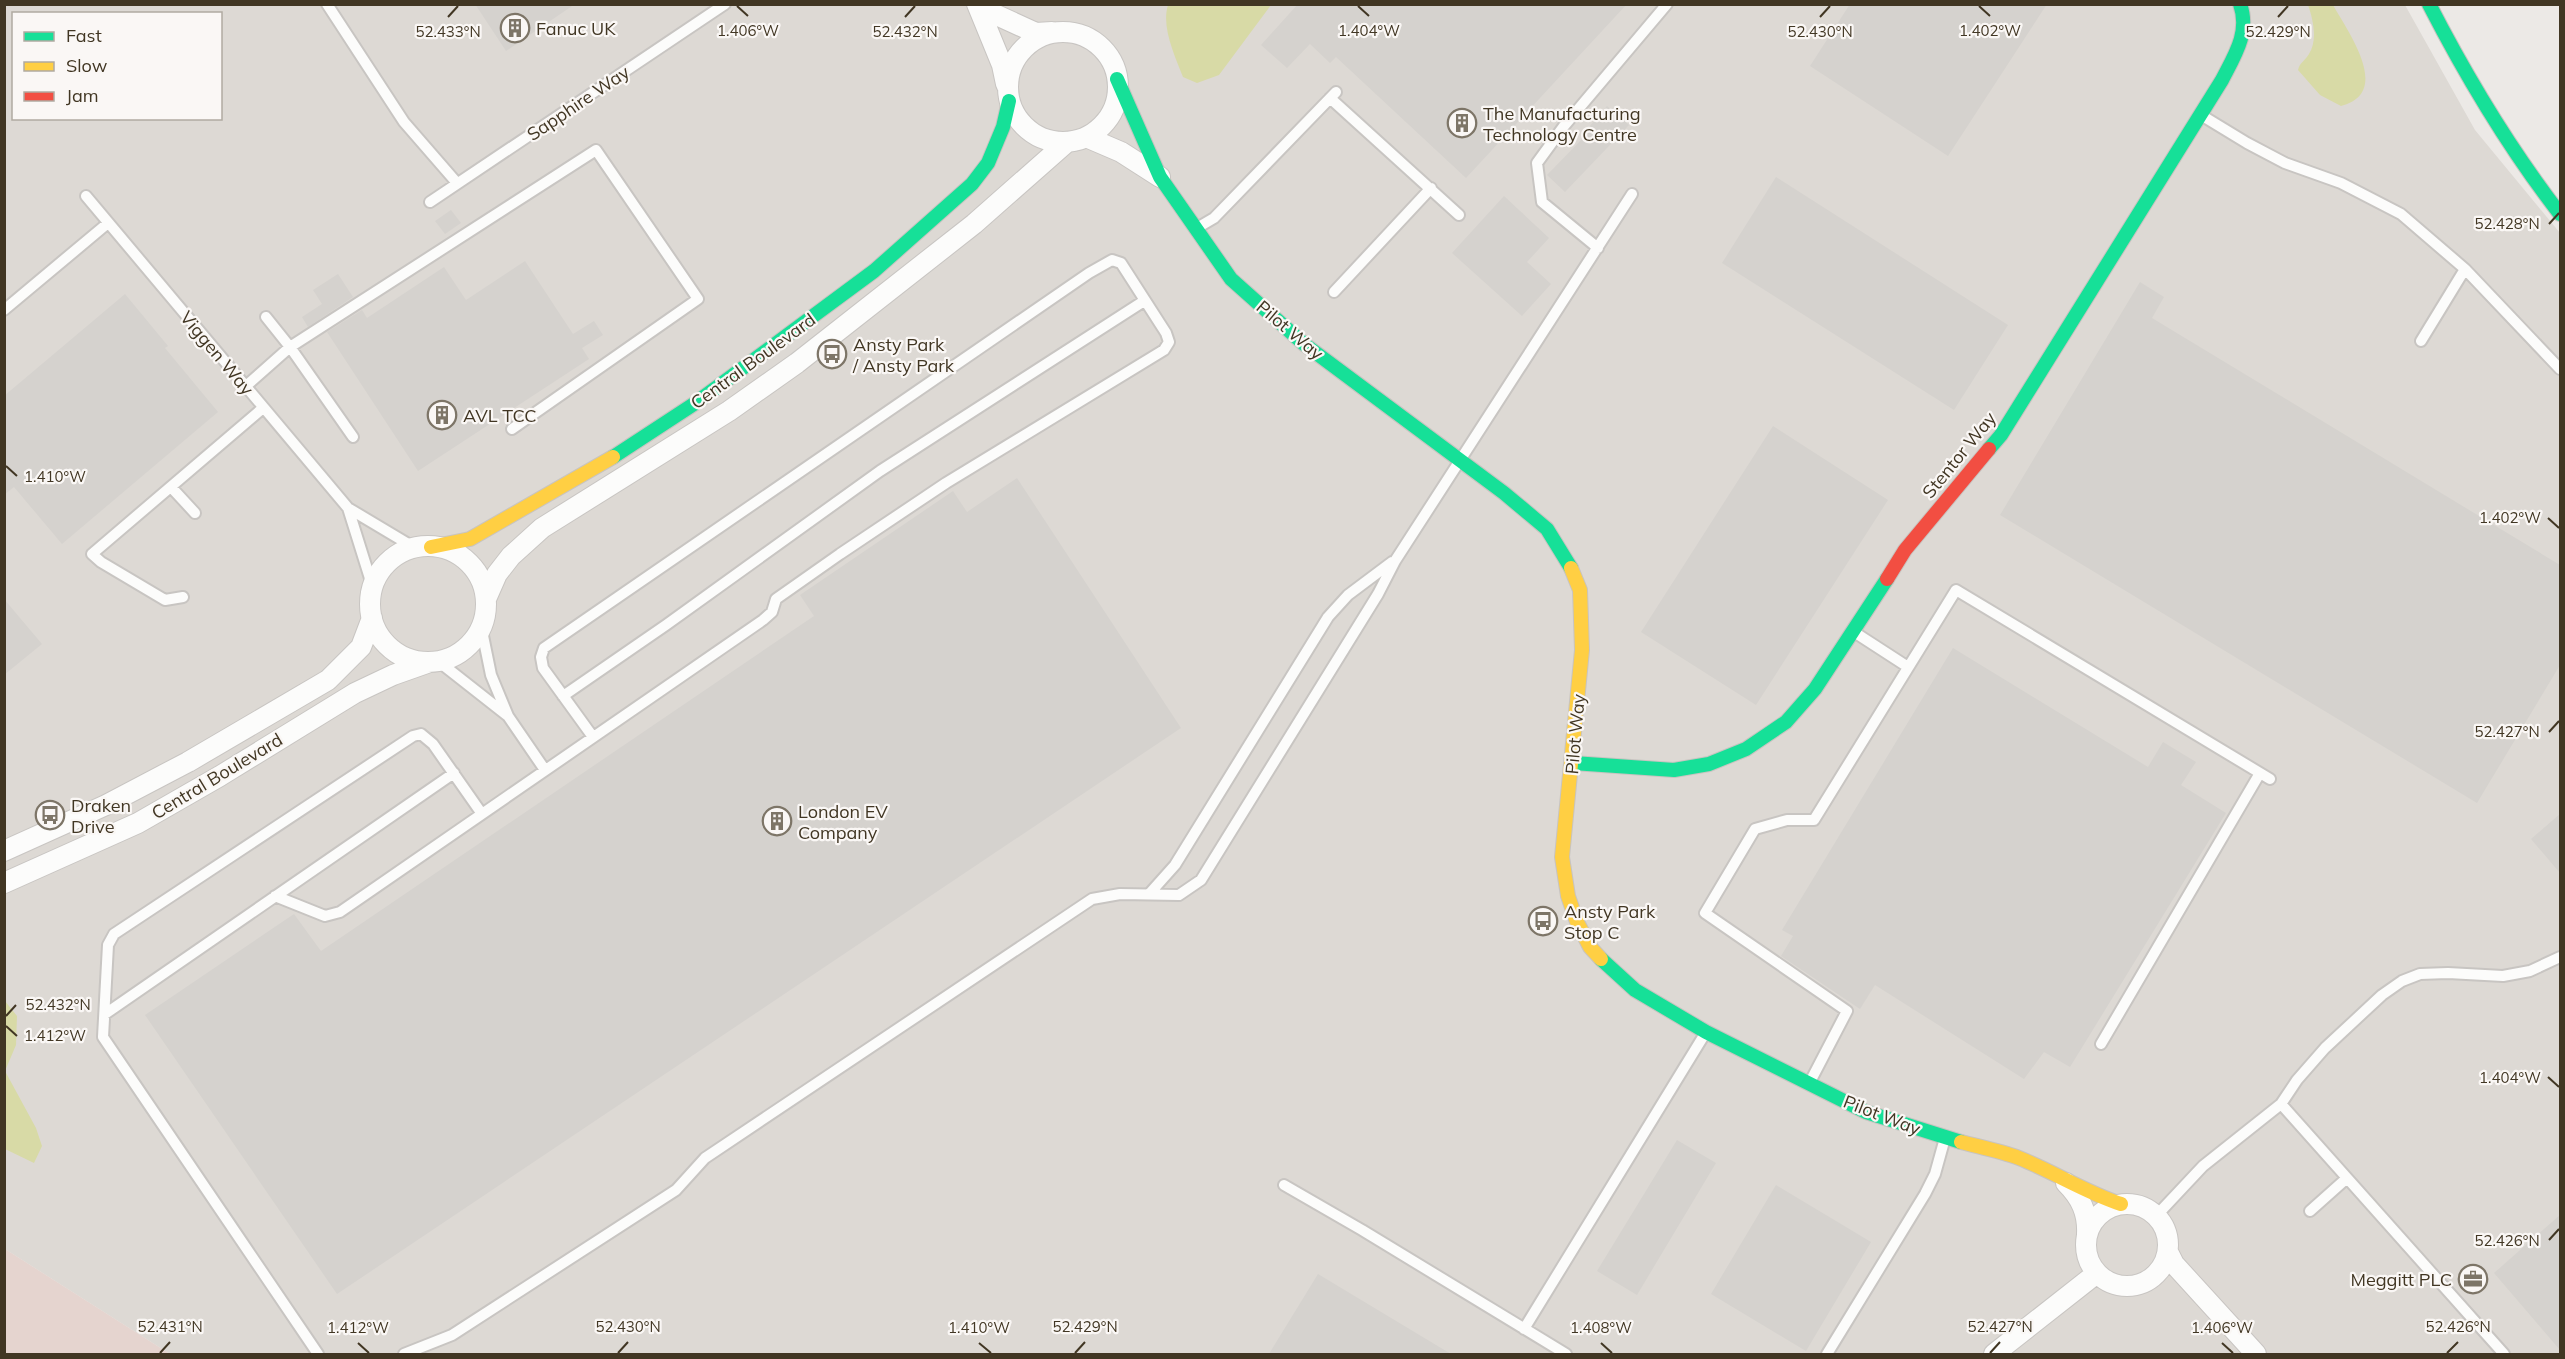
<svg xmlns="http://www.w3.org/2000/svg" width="2565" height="1359" font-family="Mulish,sans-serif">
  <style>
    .built { fill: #ddd9d4; fill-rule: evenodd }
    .green { fill: #e5d4cf }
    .water { fill: #d8daa6 }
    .building { fill: #d5d2ce }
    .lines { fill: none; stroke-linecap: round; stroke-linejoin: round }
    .lane-casing { stroke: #c8c5c2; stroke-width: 14 }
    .street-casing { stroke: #c8c5c2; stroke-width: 22 }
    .fast-casing { stroke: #c8c4c0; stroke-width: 16 }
    .slow-casing { stroke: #c8c4c0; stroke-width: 16 }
    .jam-casing { stroke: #c8c4c0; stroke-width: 16 }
    .lane { stroke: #fcfcfb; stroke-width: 10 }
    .street { stroke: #fcfcfb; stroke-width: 20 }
    .fast { stroke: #16e098; stroke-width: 14 }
    .slow { stroke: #ffcf43; stroke-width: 14 }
    .jam { stroke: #f24e42; stroke-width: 14 }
    .ticks { fill: none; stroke: #413623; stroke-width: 2 }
    .labels { text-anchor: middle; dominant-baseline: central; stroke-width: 4.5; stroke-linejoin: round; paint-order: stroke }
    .poi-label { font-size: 18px; fill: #413623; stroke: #faf7f5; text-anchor: start }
    .street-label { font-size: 18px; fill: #413623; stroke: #faf7f5 }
    .ticks-label { font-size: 15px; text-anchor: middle; fill: #413623; stroke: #faf7f5; stroke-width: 4.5; stroke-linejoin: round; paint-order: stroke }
  </style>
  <rect width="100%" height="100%" fill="#ece9e6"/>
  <!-- built -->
  <path class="built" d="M4,5H2405L2475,130L2560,233V1354H170L5,1249ZM14,14H220V118H14Z"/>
  <!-- green -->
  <path class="green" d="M5,1249L170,1354H5Z"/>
  <!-- water -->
  <path class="water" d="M1168,5V4L1271,5L1219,75L1197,83L1183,77C1175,56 1161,27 1168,5Z
    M2308,5H2333C2348,32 2393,93 2341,106L2320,95L2298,70C2300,62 2305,61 2309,54C2318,40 2313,19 2308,5Z
    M5,1001L17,1016L16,1045L5,1071L36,1128L42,1146L34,1163L5,1149Z"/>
  <!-- building -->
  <path class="building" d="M475,4H575L506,51Z
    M1298,4H1627L1466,178L1336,57L1330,63L1310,44L1287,68L1261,45Z
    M1850,4H2047L1948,156L1810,66Z
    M1607,106L1629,125L1565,192L1547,175L1585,136L1583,134Z
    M1776,177L2008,325L1954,410L1722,263Z
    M1504,196L1549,238L1527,262L1551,284L1522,316L1452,253Z
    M451,210L461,223L445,234L435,221Z
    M525,261L573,334L594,321L603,335L582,348L589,359L418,471L327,332L362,310L367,318L444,267L466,300Z
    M338,274L353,297L308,327L302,317L322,304L313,290Z
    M2140,282L2164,297L2152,318L2560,565V665L2477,803L2000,515Z
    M125,294L168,346L165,348L218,412L62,544L14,487L4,495V396Z
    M1773,426L1888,500L1756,705L1641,632Z
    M1017,478L1181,728L337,1294L145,1015L294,914L321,951L814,616L800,595L953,491L967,512Z
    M4,599L42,644L4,675Z
    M1953,648L2148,767L2163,742L2196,762L2181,785L2226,813L2070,1067L2044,1052L2024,1079L1875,985L1860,1009L1781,956L1793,936L1782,930Z
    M2560,814V873L2531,839Z
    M1677,1140L1716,1163L1637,1295L1597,1271Z
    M1776,1185L1871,1242L1806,1351L1711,1294Z
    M2560,1215V1350L2494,1273Z
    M1318,1274L1451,1354H1269Z"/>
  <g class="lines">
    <!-- lane casing -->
    <g class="lane-casing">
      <path id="lane" d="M327,4L404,122L457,183
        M1330,98L1459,215
        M2201,115L2247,143L2285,163L2341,183L2401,214L2465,269L2560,369
        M86,196L348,508L415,548
        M430,202L725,4
        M1197,228L1214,218L1336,92
        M1598,248L1542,202L1537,163L1564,126L1667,4
        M1334,292L1431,188
        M4,310L108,223
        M266,317L290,347L353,437
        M2421,341L2465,269
        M246,386L290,347L596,150L698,299L512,429
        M171,487L195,513
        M348,508L373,588
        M183,597L165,600L101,562L92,554L263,408
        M1854,632L1908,667
        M438,661L508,716L491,675L481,626
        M563,696L666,625L880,471L1144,301
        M508,716L545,770
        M1150,893L1175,865L1328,617L1348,595L1392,562
        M275,896L325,916L340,912L763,620L772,612L776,599L840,554L946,483L1164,350L1169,342L1166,333L1121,263L1112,260L1089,273L544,648L541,657L543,668L593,737
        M105,1014L454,773
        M2101,1044L2260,773
        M1810,1082L1847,1011L1705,913L1755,829L1787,820H1814L1956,590L2270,779
        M2281,1104L2504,1354
        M1284,1185L1362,1230L1566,1354
        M2310,1211L2347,1178
        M2157,1215L2203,1166L2281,1104L2297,1080L2325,1048L2382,995L2402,981L2420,974L2448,973L2503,976L2530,971L2560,957
        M1524,1329L1706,1032
        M318,1354L103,1037L108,945L114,934L413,736L421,734L433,744L482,814
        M404,1354L452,1335L676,1190L705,1158L1092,899L1120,894L1179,895L1201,880L1378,594L1395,561L1632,194
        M1827,1354L1925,1194L1935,1174L1945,1138"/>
    </g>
    <!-- street casing -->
    <g class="street-casing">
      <path id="street" d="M977,4L1002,65L1006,84
        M979,7L1036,33L1052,32
        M1008 87a55 55 0 1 1 110 0a55 55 0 1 1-110 0Z
        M1086,137L1121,152L1160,177
        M370 604a58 58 0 1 1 116 0a58 58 0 1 1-116 0Z
        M486,599L497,574L511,556L542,528L729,411L797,363L974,224L1067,142
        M4,851L106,805L188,762L328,680L361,647L372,618
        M4,883L138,823L220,776L355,693L393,675L427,663
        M2066,1183C2081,1198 2088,1213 2087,1234
        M2086 1245a41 41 0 1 1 82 0a41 41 0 1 1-82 0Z
        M2168,1252L2174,1264L2256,1354
        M1994,1354L2097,1273"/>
    </g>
    <!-- fast casing -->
    <g class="fast-casing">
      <path id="fast" d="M2429,4C2467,78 2509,148 2560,214
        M1117,79L1160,177L1231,279L1304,344L1504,493L1547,529L1571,568
        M1989,449L2001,435L2222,80C2235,55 2250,32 2240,4
        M613,457L697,402L874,271L972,184L988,163L1003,127L1009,101
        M1573,763L1674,770L1709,764L1746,749L1786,722L1815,689L1887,579
        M1601,959L1635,990L1706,1032L1866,1112L1961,1142"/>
    </g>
    <!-- slow casing -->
    <g class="slow-casing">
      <path id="slow" d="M431,547L470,539L613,457
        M1571,568L1580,590L1582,650L1562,857L1568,896L1577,922L1590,947L1601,959
        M1961,1142C1980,1147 2001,1151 2019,1158C2054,1172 2085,1192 2121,1204"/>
    </g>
    <!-- jam casing -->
    <g class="jam-casing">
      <path id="jam" d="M1887,579L1905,550L1989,449"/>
    </g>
    <!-- lane -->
    <use href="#lane" class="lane"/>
    <!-- street -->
    <use href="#street" class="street"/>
    <!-- fast -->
    <use href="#fast" class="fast"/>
    <!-- slow -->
    <use href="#slow" class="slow"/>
    <!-- jam -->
    <use href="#jam" class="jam"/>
  </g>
  <!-- ticks -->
  <path class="ticks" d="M737,6L748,16M1358,6L1369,16M1979,6L1990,16M448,17L458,6M905,17L915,6M1820,17L1830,6M2278,17L2288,6M2549,224L2559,213M6,466L17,476M2548,518L2559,528M2549,732L2559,721M6,1016L16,1005M6,1026L17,1036M2548,1077L2559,1087M2549,1240L2559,1229M358,1343L369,1353M979,1343L991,1353M1601,1343L1612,1353M2222,1343L2233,1353M160,1353L170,1342M618,1353L628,1342M1075,1353L1085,1342M1990,1353L2000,1342M2447,1353L2458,1342"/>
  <!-- icons -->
  <defs>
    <g id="building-ring" transform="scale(1.5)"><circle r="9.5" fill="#faf7f5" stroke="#7d7567" stroke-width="1.5"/><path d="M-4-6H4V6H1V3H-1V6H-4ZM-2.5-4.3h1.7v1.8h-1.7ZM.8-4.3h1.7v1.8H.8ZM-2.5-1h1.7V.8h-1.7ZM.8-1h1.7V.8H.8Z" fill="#7d7567"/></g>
    <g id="bus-ring" transform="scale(1.5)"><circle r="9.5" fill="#faf7f5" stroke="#7d7567" stroke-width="1.5"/><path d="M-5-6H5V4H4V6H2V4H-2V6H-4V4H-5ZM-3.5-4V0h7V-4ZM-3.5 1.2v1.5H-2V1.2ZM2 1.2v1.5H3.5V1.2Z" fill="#7d7567"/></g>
    <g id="office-ring" transform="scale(1.5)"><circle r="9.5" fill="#faf7f5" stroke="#7d7567" stroke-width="1.5"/><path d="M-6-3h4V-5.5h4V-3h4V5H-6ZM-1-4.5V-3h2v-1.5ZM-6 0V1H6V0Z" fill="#7d7567"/></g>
  </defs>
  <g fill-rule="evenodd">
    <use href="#building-ring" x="515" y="28"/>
    <use href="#building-ring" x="1462" y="123"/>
    <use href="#bus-ring" x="832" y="354"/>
    <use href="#building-ring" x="442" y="415"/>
    <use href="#bus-ring" x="50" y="815"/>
    <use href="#building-ring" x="777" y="821"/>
    <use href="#bus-ring" x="1543" y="921"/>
    <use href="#office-ring" x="2473" y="1279"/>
  </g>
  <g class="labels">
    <!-- poi labels -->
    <g class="poi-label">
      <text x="536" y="28">Fanuc UK</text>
      <text x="1483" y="113">The Manufacturing<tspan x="1483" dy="21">Technology Centre</tspan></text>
      <text x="853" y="344">Ansty Park<tspan x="853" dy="21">/ Ansty Park</tspan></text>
      <text x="463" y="415">AVL TCC</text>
      <text x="71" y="805">Draken<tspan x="71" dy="21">Drive</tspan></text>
      <text x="798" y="811">London EV<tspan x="798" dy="21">Company</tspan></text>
      <text x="1564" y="911">Ansty Park<tspan x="1564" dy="21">Stop C</tspan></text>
      <text x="2452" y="1279" text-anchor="end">Meggitt PLC</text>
    </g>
    <!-- street labels -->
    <g class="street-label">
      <text transform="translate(578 103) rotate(-34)">Sapphire Way</text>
      <text transform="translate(1290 330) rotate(40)">Pilot Way</text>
      <text transform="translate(217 353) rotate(50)">Viggen Way</text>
      <text transform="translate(753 361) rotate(-36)">Central Boulevard</text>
      <text transform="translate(1959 455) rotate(-51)">Stentor Way</text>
      <text transform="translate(1575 734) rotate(-85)">Pilot Way</text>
      <text transform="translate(217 776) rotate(-31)">Central Boulevard</text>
      <text transform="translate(1882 1115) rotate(21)">Pilot Way</text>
    </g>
  </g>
  <g class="ticks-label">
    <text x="748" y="36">1.406°W</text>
    <text x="1369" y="36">1.404°W</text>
    <text x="1990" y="36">1.402°W</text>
    <text x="448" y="37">52.433°N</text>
    <text x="905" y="37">52.432°N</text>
    <text x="1820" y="37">52.430°N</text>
    <text x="2278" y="37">52.429°N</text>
    <text x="2507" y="229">52.428°N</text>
    <text x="55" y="482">1.410°W</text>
    <text x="2510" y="523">1.402°W</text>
    <text x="2507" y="737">52.427°N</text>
    <text x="58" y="1010">52.432°N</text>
    <text x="55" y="1041">1.412°W</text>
    <text x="2510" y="1083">1.404°W</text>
    <text x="2507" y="1246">52.426°N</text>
    <text x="170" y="1332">52.431°N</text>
    <text x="628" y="1332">52.430°N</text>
    <text x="1085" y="1332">52.429°N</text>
    <text x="2000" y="1332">52.427°N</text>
    <text x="2458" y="1332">52.426°N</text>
    <text x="358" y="1333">1.412°W</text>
    <text x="979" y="1333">1.410°W</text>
    <text x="1601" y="1333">1.408°W</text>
    <text x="2222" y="1333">1.406°W</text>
  </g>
  <!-- border -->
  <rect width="2565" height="1359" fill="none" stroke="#413623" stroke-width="12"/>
  <!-- legend -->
  <rect x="12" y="12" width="210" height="108" fill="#faf7f5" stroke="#b0aaa1" stroke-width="1.5"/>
  <rect x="24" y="32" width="30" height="9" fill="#16e098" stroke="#b0aaa1" stroke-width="1.5"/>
  <text x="66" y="42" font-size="18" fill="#413623">Fast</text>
  <rect x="24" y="62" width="30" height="9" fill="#ffcf43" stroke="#b0aaa1" stroke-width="1.5"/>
  <text x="66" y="72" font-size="18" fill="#413623">Slow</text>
  <rect x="24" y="92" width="30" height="9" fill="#f24e42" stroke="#b0aaa1" stroke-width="1.5"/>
  <text x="66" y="102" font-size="18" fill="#413623">Jam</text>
</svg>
